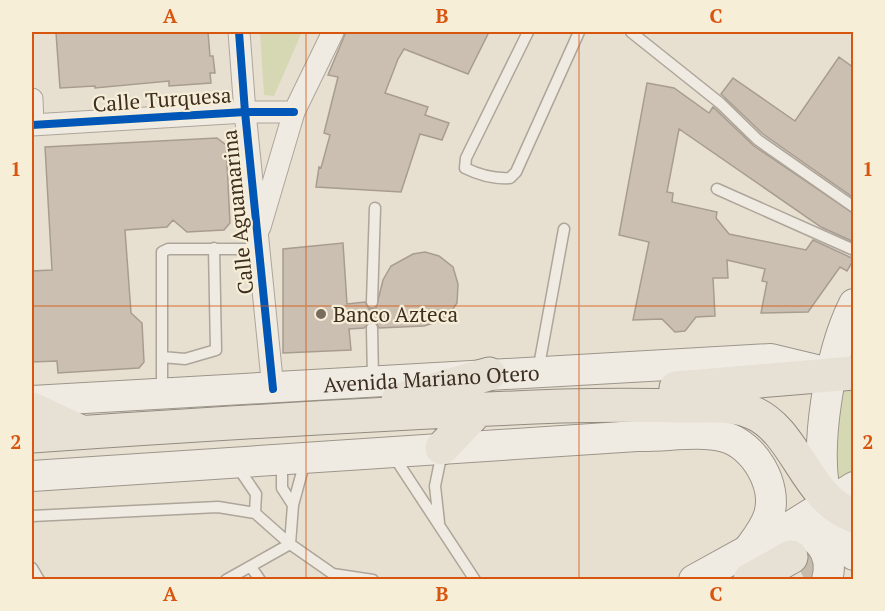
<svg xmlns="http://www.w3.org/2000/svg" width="885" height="611" font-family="'PT Serif',serif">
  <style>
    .green { fill: #d6d7b3 }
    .building { fill: #cbbfb2; stroke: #a89c90; stroke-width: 1.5 }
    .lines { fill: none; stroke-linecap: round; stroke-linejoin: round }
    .primary-tunnel { stroke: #c5bcae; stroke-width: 33; stroke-dasharray: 33 16; stroke-linecap: butt }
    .lane-casing { stroke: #ada599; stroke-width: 13 }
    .street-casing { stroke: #ada599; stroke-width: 23 }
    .secondary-casing { stroke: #9c958a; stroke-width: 32 }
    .primary-casing { stroke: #928b80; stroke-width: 35 }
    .lane { stroke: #efebe3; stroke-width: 10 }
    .street { stroke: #efebe3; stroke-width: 21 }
    .secondary { stroke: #efebe3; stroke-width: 30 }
    .primary { stroke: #e6e1d4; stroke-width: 33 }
    .cycleway-casing { stroke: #f7eed8; stroke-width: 11 }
    .cycleway { stroke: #0057b8; stroke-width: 8 }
    .grid { fill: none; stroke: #d7550e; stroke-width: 1.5; stroke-opacity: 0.55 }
    .poi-dot { fill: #786c5e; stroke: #f7eed8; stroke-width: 2 }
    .labels { text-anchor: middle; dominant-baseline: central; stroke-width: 4.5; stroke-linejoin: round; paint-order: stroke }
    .street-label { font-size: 21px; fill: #3d2e20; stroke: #f7eed8 }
    .poi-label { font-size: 21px; fill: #3d2e20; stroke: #f7eed8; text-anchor: start }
    .neatline { fill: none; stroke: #d7550e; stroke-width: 2 }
    .grid-label { font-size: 20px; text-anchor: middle; font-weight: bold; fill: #d7550e }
  </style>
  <rect width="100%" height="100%" fill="#e7e0d1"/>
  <!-- green -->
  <path class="green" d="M260,32H302L274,96L264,95Z
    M844,385H853V479L840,486C825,465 839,410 844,385Z"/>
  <!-- building -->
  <path class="building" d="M58,32H208L210,56H213L215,73H210L211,83L169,86V81L95,88V86L60,88L56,33Z
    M346,32H489L468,74L404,49L398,59L385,93L428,107L425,115L449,123L442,140L420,134L401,192L316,187L319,167L321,168L330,135L324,133L338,77L328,75Z
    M839,57L854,68V198L763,134L721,94L733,78L795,121Z
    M647,83L674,88L709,113L713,107L754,146L854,214V242L821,227L679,129L667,192L673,193L672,202L717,212L716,218L729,234L806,250L813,240L854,259L847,271L840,267L808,312L761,313L767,282L762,281L765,269L727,260L728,278H713L715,316L696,317L685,331L675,332L662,319L633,320L649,242L619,235Z
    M217,138L226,145L230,223L224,230L187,232L173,220L167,227L125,230L131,313L142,323L144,362L139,368L58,373L57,361L32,362V271L52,270L45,147Z
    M343,243L347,304L365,302L369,309L376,308L383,280L391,266L413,254L425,252L439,256L453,267L458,284L457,303L446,319L424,326L379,328L376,322L371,321L364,328L349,329L351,350L283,353V249Z"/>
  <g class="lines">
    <!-- primary-tunnel -->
    <path class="primary-tunnel" d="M800,571L853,540"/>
    <!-- lane casing -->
    <g class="lane-casing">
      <path id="lane" d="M528,32L466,158L465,168C479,175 494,179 510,178L516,172L579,32
        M631,32L720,103L758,140L854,207
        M717,189L854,250
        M214,248L216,350L185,359L162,357V252L168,249H258
        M372,302L375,208
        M372,328L373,379
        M162,357V393
        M538,371L564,229
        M393,455L475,580
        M282,460V488L293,505
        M237,466L256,494L255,513
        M32,516L218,507L255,513L290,544L333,574L373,580
        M439,522L435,486L442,452
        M251,567L260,580
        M32,568L39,580
        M226,580L290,544L293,505L305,461"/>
    </g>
    <!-- street casing -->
    <g class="street-casing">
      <path id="street" d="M239,32L245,112L273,389
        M32,99L33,125
        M32,125L245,112H294
        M260,227L294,112L333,32"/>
    </g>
    <!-- secondary casing -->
    <g class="secondary-casing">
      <g id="secondary">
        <path d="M854,304C830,352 813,449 827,501C832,520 843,539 854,555"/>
        <path id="s1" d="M32,401L771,359L825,372"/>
        <path d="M32,476L637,436C665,437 698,430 725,437C754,445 778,485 769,515C765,528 756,539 748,550"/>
        <path d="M788,528C815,531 835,551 827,580"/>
        <path d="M694,580L788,528L854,487"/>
      </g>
    </g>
    <!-- primary casing -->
    <g class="primary-casing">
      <path id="primary" d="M676,388L854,373
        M398,400L489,374
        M32,409L79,431
        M32,436C208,424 384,413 561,406C603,405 645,405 688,406C708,406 732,404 751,412C797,430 804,498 854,516
        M442,448L479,409
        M750,580L791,557"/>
    </g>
    <!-- lane -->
    <use href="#lane" class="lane"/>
    <!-- street -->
    <use href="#street" class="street"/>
    <!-- secondary -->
    <use href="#secondary" class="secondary"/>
    <!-- primary -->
    <use href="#primary" class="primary"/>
    <!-- cycleway casing -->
    <g class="cycleway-casing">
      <path id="cycleway" d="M239,32L245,112L273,389
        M32,125L245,112H294"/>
    </g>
    <!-- cycleway -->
    <use href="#cycleway" class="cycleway"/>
  </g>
  <!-- grid -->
  <path class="grid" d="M306,32V580M579,32V580M32,306H854"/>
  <!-- markers -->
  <circle class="poi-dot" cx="321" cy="314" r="6"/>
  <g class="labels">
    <!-- street labels -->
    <g class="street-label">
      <text transform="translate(162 99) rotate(-4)">Calle Turquesa</text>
      <text transform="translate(237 212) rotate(-96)">Calle Aguamarina</text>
      <text stroke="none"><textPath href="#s1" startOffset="400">Avenida Mariano Otero</textPath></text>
    </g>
    <!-- poi labels -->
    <g class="poi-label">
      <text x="333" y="314">Banco Azteca</text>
    </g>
  </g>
  <!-- border -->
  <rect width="885" height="611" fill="none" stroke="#f7eed8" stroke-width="66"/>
  <rect x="33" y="33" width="819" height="545" class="neatline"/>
  <g class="grid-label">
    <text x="170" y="23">A</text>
    <text x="442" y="23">B</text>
    <text x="716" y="23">C</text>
    <text x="16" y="176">1</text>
    <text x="868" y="176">1</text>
    <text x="16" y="449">2</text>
    <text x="868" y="449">2</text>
    <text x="170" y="601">A</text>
    <text x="442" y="601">B</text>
    <text x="716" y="601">C</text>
  </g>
</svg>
